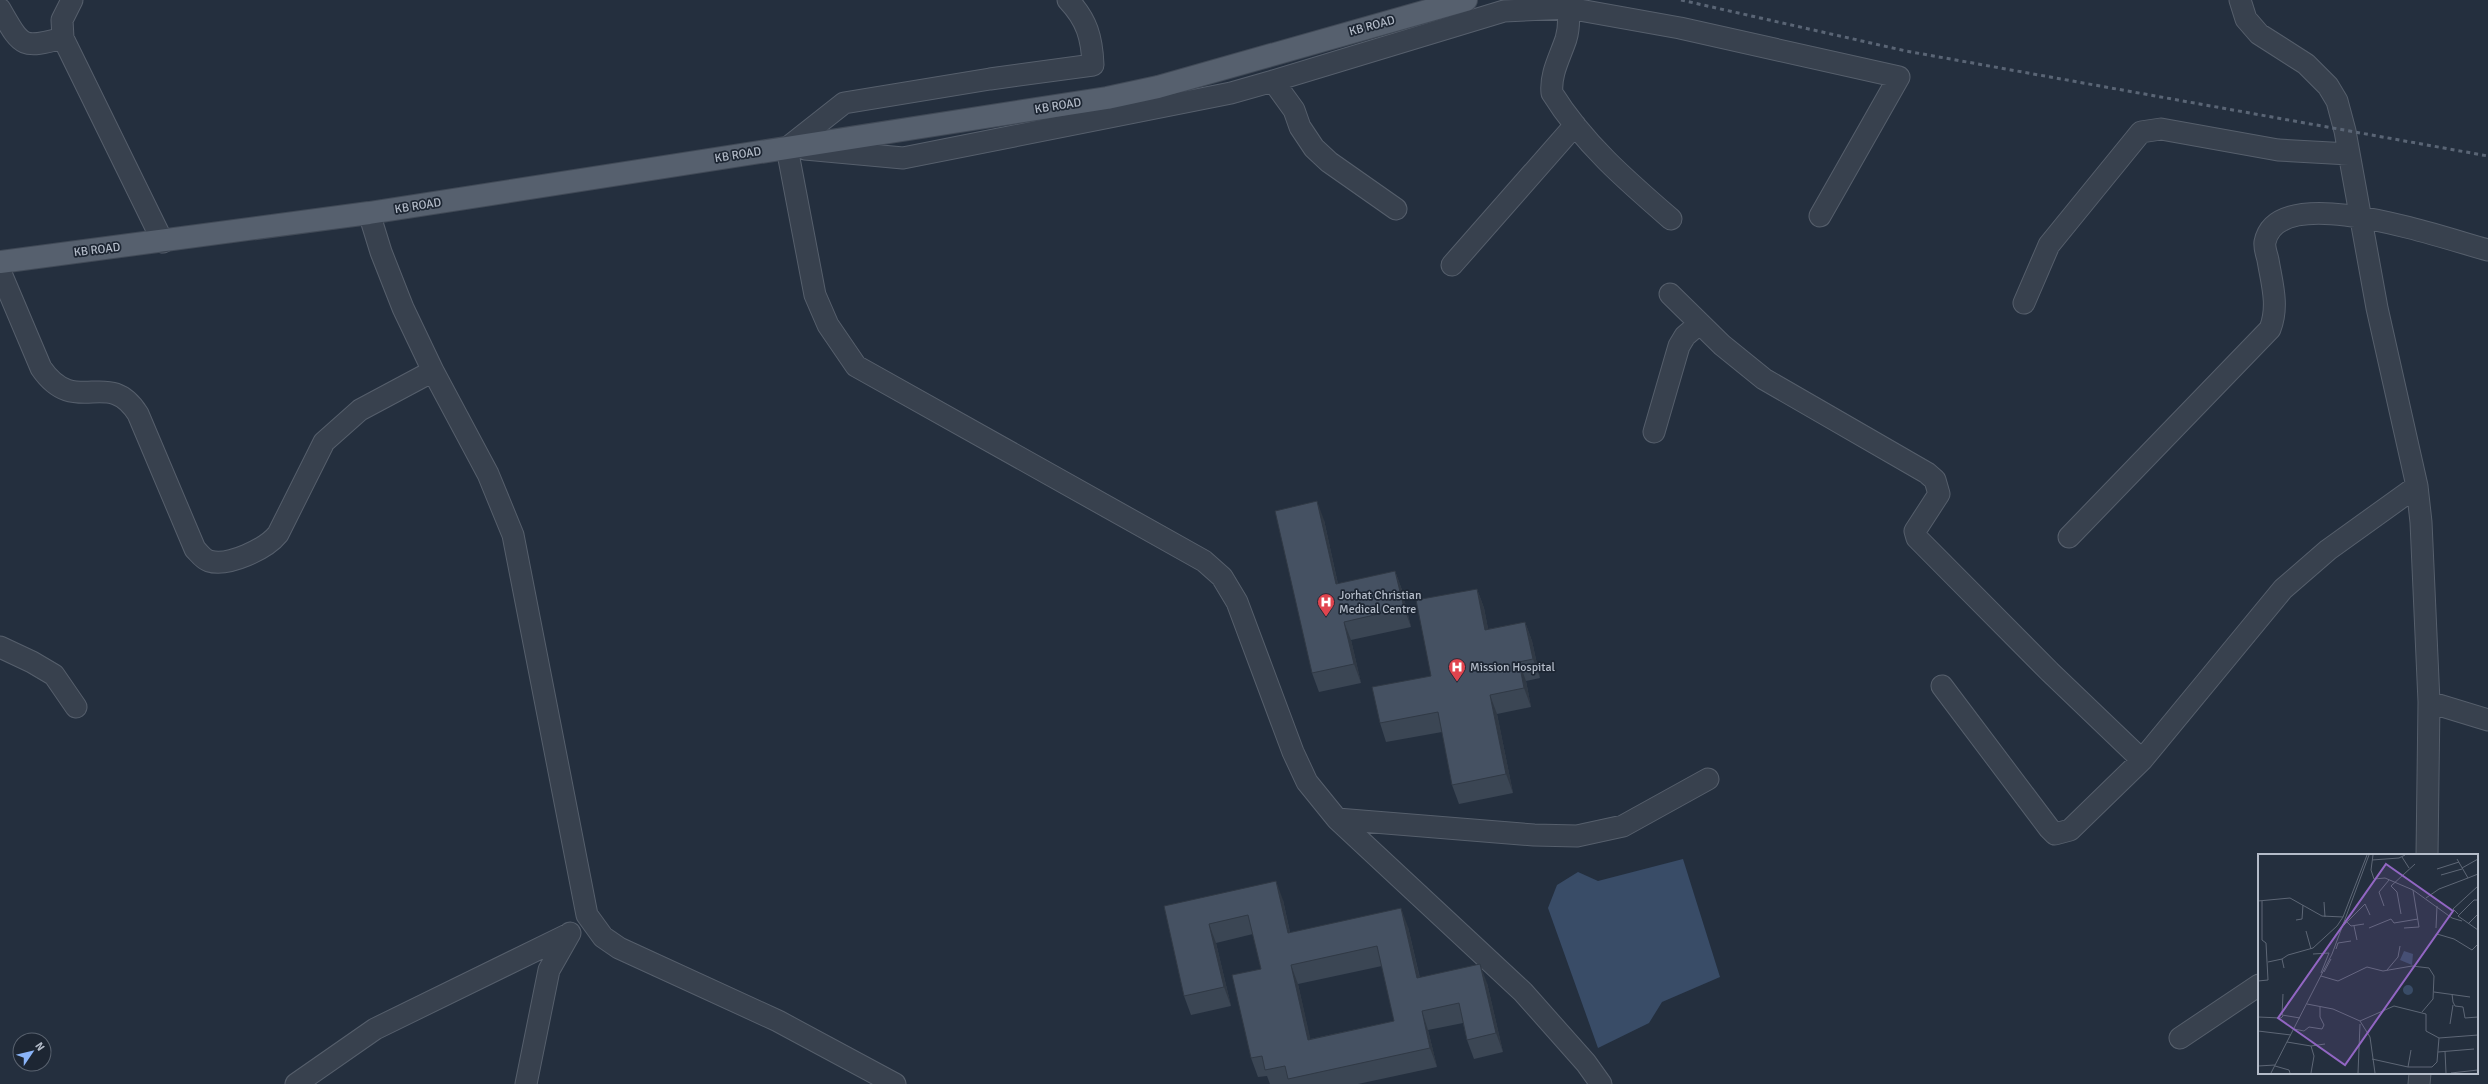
<svg xmlns="http://www.w3.org/2000/svg" width="2488" height="1084" font-family="Signika,sans-serif">
  <style>
    .water { fill: #394c67 }
    .lines { fill: none; stroke-linecap: round; stroke-linejoin: round }
    .minor-casing { stroke: #565f6c; stroke-width: 23 }
    .primary-casing { stroke: #414a57; stroke-width: 24 }
    .minor { stroke: #38414e; stroke-width: 21 }
    .primary { stroke: #56606e; stroke-width: 22 }
    .rail { stroke: #5a6575; stroke-width: 3; stroke-dasharray: 4 4; stroke-linecap: butt }
    .wall { fill: #3b4654; fill-rule: evenodd }
    .shaded-wall { fill: #303945 }
    .building { fill: #455162; stroke: #303945; fill-rule: evenodd }
    .labels { text-anchor: middle; dominant-baseline: central; stroke-width: 3.5; stroke-linejoin: round; paint-order: stroke }
    .street-label { font-size: 12px; fill: #b4bcc9; stroke: #1d2633 }
    .poi-label { font-size: 12px; fill: #b4bcc9; stroke: #1d2633; text-anchor: start }
    .inset-road { fill: none; stroke: #5e6776; stroke-width: 1 }
    .view { fill: #9266c3; fill-opacity: 0.15; stroke: #9266c3; stroke-width: 2 }
    .inset-edge { fill: none; stroke: #b4bcc9; stroke-width: 2 }
  </style>
  <rect width="100%" height="100%" fill="#242f3e"/>
  <!-- water -->
  <path class="water" d="M1683,859L1720,977L1662,1002L1649,1023L1598,1048L1548,908L1557,885L1578,872L1598,881Z"/>
  <g class="lines">
    <!-- minor casing -->
    <g class="minor-casing">
      <path id="minor" d="M72,0L62,20L63,38L163,242
        M2240,0L2246,19L2259,34L2306,64L2328,86L2337,101L2345,131L2377,308L2417,486L2421,522L2429,702L2427,855
        M1568,8C1569,18 1569,29 1566,39C1560,57 1550,74 1552,93C1583,143 1627,181 1671,219
        M0,9C22,47 21,49 63,38
        M1273,81L1504,11L1568,8L1680,28L1899,77L1820,216
        M787,148L815,295L828,325L856,366L1204,561L1222,577L1237,602L1293,752L1307,782L1337,819L1523,992L1586,1063L1601,1084
        M787,148L844,103L990,79L1093,65C1092,38 1087,20 1068,0
        M805,149L903,158L1231,93L1273,81L1294,110L1300,127L1314,148L1329,162L1396,209
        M369,213L381,252L403,308L433,371L488,474L513,535L587,915L603,937L619,948L778,1021L895,1084
        M1452,265L1575,125
        M0,271L41,368C76,419 108,366 138,414L195,549C199,553 203,559 209,561C228,567 266,549 278,534L324,442L360,410L433,371
        M1670,294L1722,345L1764,379L1927,473L1935,480L1939,494L1915,531L1917,538L2050,672L2142,760
        M2024,303L2049,245L2141,132L2161,129L2278,150L2349,154
        M1654,432L1679,346L1685,336L1699,324
        M2069,537L2270,329C2279,306 2272,284 2268,260C2267,255 2264,248 2265,242C2278,178 2448,240 2488,250
        M0,647L32,662L54,675L76,707
        M1942,686L2049,828L2055,834L2070,830L2142,760L2283,589L2328,550L2417,486
        M2429,702L2488,720
        M1337,819L1534,835L1577,836L1623,826L1708,779
        M2180,1038L2259,985
        M296,1084L375,1029L569,934
        M526,1084L549,970L570,933
        M2419,1084L2420,1073"/>
    </g>
    <!-- primary casing -->
    <g class="primary-casing">
      <path id="primary" d="M0,262L369,213L1107,98L1158,87L1466,0"/>
    </g>
    <!-- minor -->
    <use href="#minor" class="minor"/>
    <!-- primary -->
    <use href="#primary" class="primary"/>
    <!-- rail -->
    <path class="rail" d="M1681,0L1906,51L2488,156"/>
  </g>
  <!-- wall -->
  <path class="wall" d="M1324,520L1338,584L1395,571L1402,590L1411,627L1351,640L1361,683L1319,692L1312,673Z
    M1477,589L1484,608L1488,629L1525,622L1532,641L1540,678L1526,681L1531,707L1497,714L1513,793L1459,804L1452,785L1442,732L1386,742L1380,723L1431,676Z
    M1283,900L1290,932L1408,927L1420,978L1487,983L1503,1052L1474,1059L1467,1040L1463,1023L1428,1030L1437,1067L1358,1084H1270L1267,1076L1258,1077L1251,1058L1261,969L1253,934L1216,943L1231,1006L1191,1015L1184,996L1164,906ZM1382,966L1394,1021L1310,1039L1298,984Z"/>
  <!-- shaded-wall -->
  <path class="shaded-wall" d="M1317,501L1324,520L1342,603L1336,584Z
    M1395,571L1402,590L1411,627L1404,608Z
    M1477,589L1484,608L1492,649L1485,630Z
    M1344,622L1351,640L1361,683L1354,664Z
    M1525,622L1532,641L1540,678L1533,659Z
    M1519,662L1526,681L1531,707L1524,688Z
    M1490,695L1497,714L1513,793L1506,774Z
    M1276,881L1283,900L1294,952L1288,933Z
    M1401,908L1408,927L1424,997L1417,978Z
    M1209,924L1216,943L1231,1006L1224,987Z
    M1480,964L1487,983L1503,1052L1496,1033Z
    M1291,965L1298,984L1315,1059L1308,1040Z
    M1422,1011L1428,1030L1437,1067L1430,1048Z"/>
  <!-- building -->
  <path class="building" d="M1317,501L1336,584L1395,571L1404,608L1344,622L1354,664L1312,673L1275,511Z
    M1477,589L1485,630L1525,622L1533,659L1519,662L1524,688L1490,695L1506,774L1452,785L1438,712L1380,723L1372,687L1431,676L1416,600Z
    M1276,881L1288,933L1401,908L1417,978L1480,964L1496,1033L1467,1040L1459,1003L1422,1011L1430,1048L1288,1079L1285,1066L1265,1070L1262,1056L1251,1058L1232,975L1261,969L1248,915L1209,924L1224,987L1184,996L1164,906ZM1377,946L1394,1021L1308,1040L1291,965Z"/>
  <!-- icons -->
  <defs>
    <g id="hospital-pin" transform="scale(0.9)"><path d="M0 17L-7.5 6A9.5 9.5 0 1 1 7.5 6Z" fill="#e0444e" stroke="#1d2633"/><path d="M-5-5h3v3.5h4V-5h3V5h-3V1.5h-4V5h-3Z" fill="#fff"/></g>
  </defs>
  <g fill-rule="evenodd">
    <use href="#hospital-pin" x="1326" y="602"/>
    <use href="#hospital-pin" x="1457" y="667"/>
  </g>
  <g class="labels">
    <!-- street labels -->
    <g class="street-label">
      <text transform="translate(1372 26) rotate(-15)">KB ROAD</text>
      <text transform="translate(1058 106) rotate(-9)">KB ROAD</text>
      <text transform="translate(738 155) rotate(-9)">KB ROAD</text>
      <text transform="translate(418 206) rotate(-9)">KB ROAD</text>
      <text transform="translate(97 250) rotate(-7)">KB ROAD</text>
    </g>
    <!-- poi labels -->
    <g class="poi-label">
      <text x="1339" y="595">Jorhat Christian<tspan x="1339" dy="14">Medical Centre</tspan></text>
      <text x="1470" y="667">Mission Hospital</text>
    </g>
  </g>
  <!-- overview -->
  <g transform="translate(2258 854)">
    <rect width="220" height="220" fill="#242f3e"/>
    <path d="M146,97L155,100L154,111L142,106ZM145 136a5 5 0 1 1 10 0a5 5 0 1 1-10 0Z" fill="#394c67"/>
    <path class="inset-road" d="M115,1L113,16L116,25L127,24L155,36L194,64L204,67M144,3L151,14M199,5L210,24L220,20M114,6L141,4L147,1M204,14L220,5M179,15L201,8M183,21L204,15M168,44L181,35L210,24M220,46H216L200,62L220,76M0,47L32,44L64,62L85,63L109,1M66,48L67,63M126,52L121,38L131,26M143,60L139,38L133,32L157,10M200,60L195,55L220,32M38,66L44,65L45,51M89,68L93,72L106,70M210,70L220,60M86,71L107,50L112,61M96,72L99,86M111,74L133,65L136,69L160,65M146,74L161,73L155,36M178,74L179,52M48,77L53,95M179,80L196,85L214,96L220,90M78,95L80,89L93,87M55,100L71,99L63,119M10,108L24,105M26,114L24,105L30,101L55,94L79,72L85,63M129,116L140,103L142,92M66,118L73,105M63,122L80,127L109,113L125,117L154,112L171,114L176,122L175,145L164,158M0,127L10,126L8,89L4,86V47M176,138L212,143M25,140L24,161L42,164M194,140L195,148L197,152L205,153L207,164L220,163M49,150L75,155L102,167L112,183L117,219M0,163L23,164L25,162M102,167L136,152L168,160V177L181,184L220,181M192,170L195,151M36,175L46,177L51,173L64,175L66,171L62,163V153M0,177L33,181M29,188L53,192L56,202L53,219M53,192L67,190M187,197L188,219M180,198L216,195M114,205L150,213H174L179,208L181,184M0,212L17,211M17,212L31,216L32,219M150,213L153,196M13,219L74,100L111,1M100,219L102,170M193,219L220,216"/>
    <path class="view" d="M128,10L195,57L87,211L20,164Z"/>
    <rect width="220" height="220" class="inset-edge"/>
  </g>
  <!-- north arrow -->
  <g transform="translate(32 1052) rotate(55)"><circle r="19" fill="#1d2633" stroke="#59626f"/>
  <path d="M0-3L7 15L0 10L-7 15Z" fill="#8ab4f8"/>
  <text y="-6" font-size="11" font-weight="bold" text-anchor="middle" fill="#b4bcc9">N</text>
  </g>
</svg>
